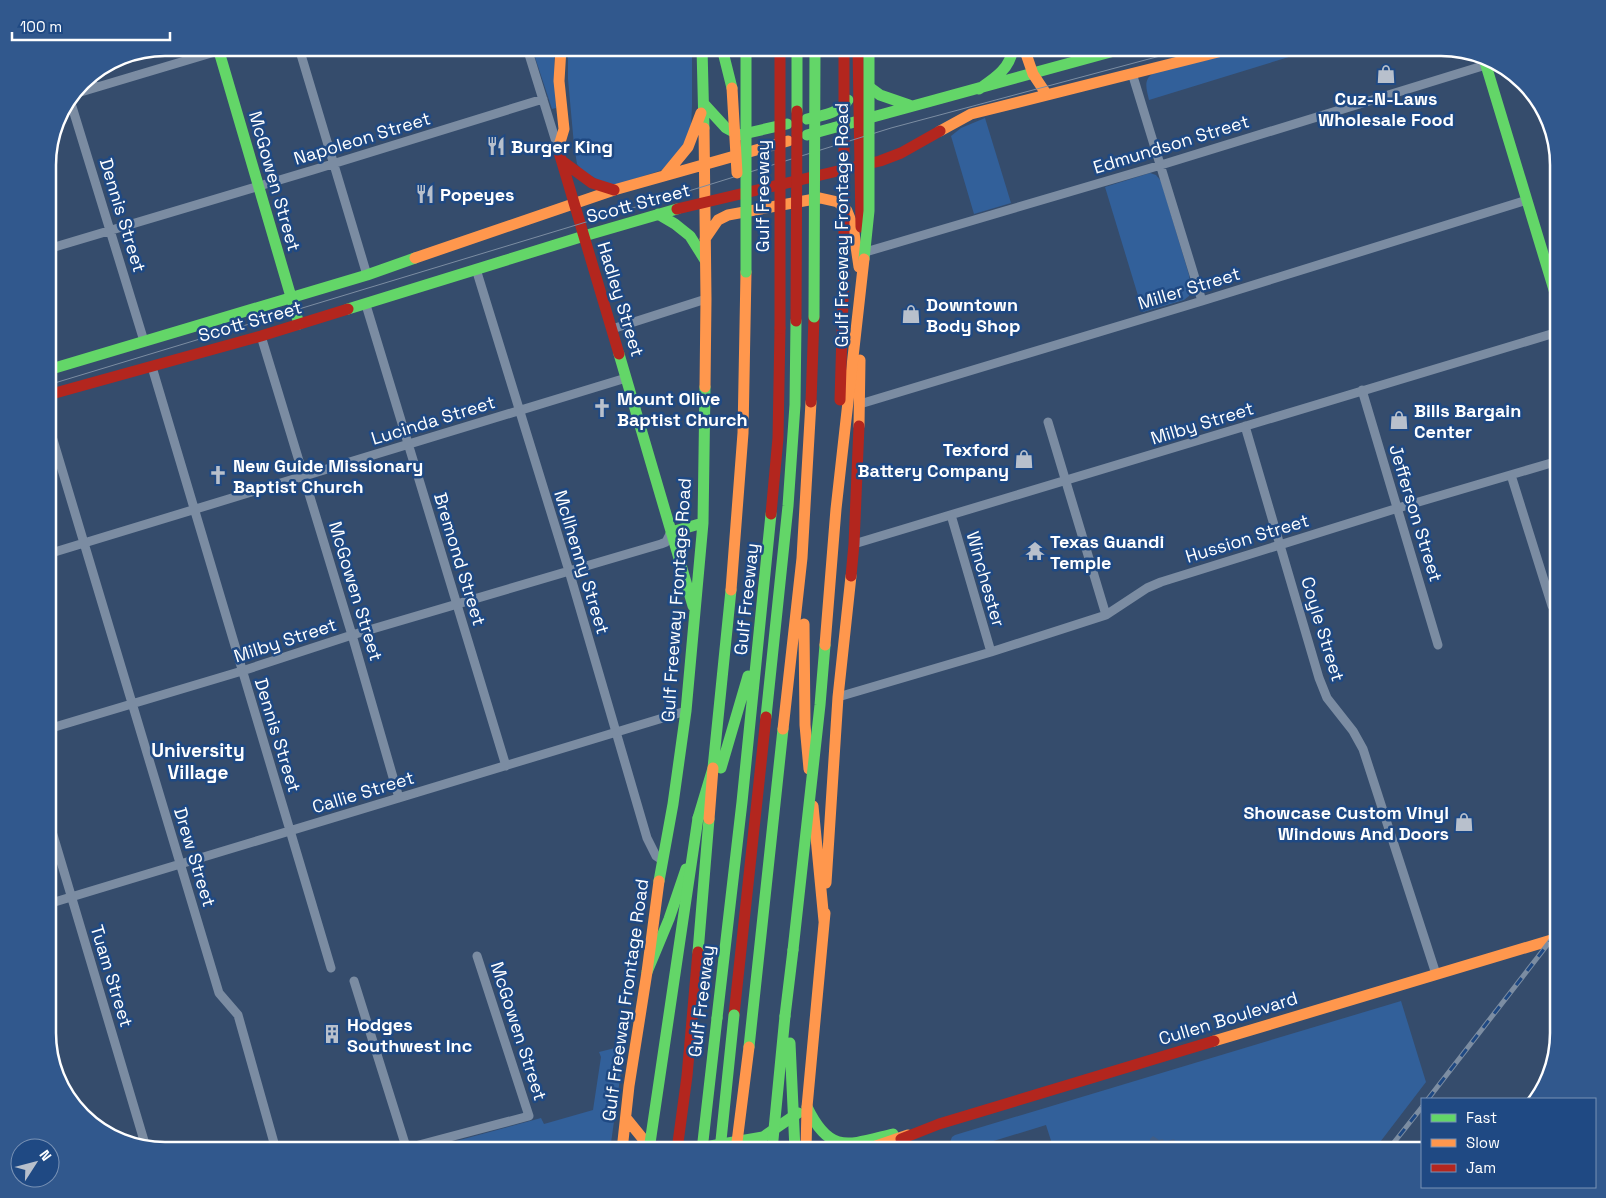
<svg xmlns="http://www.w3.org/2000/svg" width="1606" height="1198" font-family="'Space Grotesk',sans-serif">
  <style>
    .green { fill: #32609a }
    .water { fill: #405e87 }
    .lines { fill: none; stroke-linecap: round; stroke-linejoin: round }
    .street { stroke: #7b8ca2; stroke-width: 9 }
    .fast { stroke: #63d668; stroke-width: 11 }
    .slow { stroke: #ff974d; stroke-width: 11 }
    .jam { stroke: #b3261e; stroke-width: 11 }
    .tram { stroke: #7c8da2; stroke-width: 1 }
    .rail-casing { stroke: #7c8da2; stroke-width: 5 }
    .rail { stroke: #1f4983; stroke-width: 3; stroke-dasharray: 9; stroke-linecap: butt }
    .fast-bridge { stroke: #63d668; stroke-width: 11 }
    .slow-bridge { stroke: #ff974d; stroke-width: 11 }
    .jam-bridge { stroke: #b3261e; stroke-width: 11 }
    .labels { text-anchor: middle; dominant-baseline: central; stroke-width: 5; stroke-linejoin: round; paint-order: stroke }
    .poi-label { font-size: 18px; font-weight: bold; fill: #fff; stroke: #1f4983; text-anchor: start }
    .street-label { font-size: 18px; fill: #fff; stroke: #1f4983 }
    .neighbourhood-label { font-size: 19px; font-weight: bold; fill: #fff; stroke: #1f4983 }
    .rim { fill: none; stroke: #fff; stroke-width: 2.5 }
  </style>
  <rect width="100%" height="100%" fill="#354c6c"/>
  <!-- green -->
  <path class="green" d="M532,48H554L556,108L552,109Z
    M568,48H692V105L691,128L687,142L662,170L619,184H605L583,171L577,164L574,145L568,79Z
    M1258,48H1318L1149,100C1146,87 1143,79 1155,72Z
    M985,118L1011,203L974,214L951,136L961,128Z
    M1150,173L1156,175L1161,181L1189,275L1191,289L1189,296L1184,300L1143,312L1105,187Z
    M1401,1001L1426,1082L1374,1150H1054L1046,1125L964,1150H952L950,1142L952,1137L955,1135Z
    M615,1048L623,1057L610,1150H426L434,1147L541,1118L544,1124L593,1110L601,1057L599,1052Z"/>
  <!-- water -->
  <path class="water" d="M1153,1136L1159,1140L1163,1139L1164,1142L1174,1139L1178,1150H1136L1146,1147L1145,1144L1150,1143V1139Z"/>
  <g class="lines">
    <!-- street -->
    <path class="street" d="M299,48L367,275
      M527,48L557,145
      M1132,73L1202,301
      M90,75L94,87
      M74,94L228,48
      M70,100L144,341
      M48,249L313,170L543,99
      M862,253L1161,165L1489,64
      M476,269L569,571L647,838L656,856L662,860
      M366,305L506,766
      M612,329L706,299
      M261,336L352,635L399,798
      M152,367L331,968
      M1362,390L1438,645
      M860,404L1202,301L1527,200
      M1048,422L1106,615
      M48,423L219,993L238,1015L276,1150
      M1245,426L1319,678L1327,698L1353,731L1363,749L1436,974
      M1511,475L1552,606L1558,608
      M951,515L991,652
      M854,544L1558,332
      M48,554L626,378
      M838,697L991,652L1106,615L1147,588L1161,582L1398,508L1558,461
      M48,729L242,671L352,635L661,544L666,542L671,532
      M48,818L145,1144
      M48,904L686,711
      M354,981L407,1150
      M400,1150L529,1116L477,956"/>
    <!-- fast -->
    <path class="fast" d="M218,48L299,324
      M702,48L704,128
      M722,48L732,88
      M1485,62L1558,303
      M865,84L880,95L909,105
      M979,89C995,78 1010,69 1013,48
      M704,104L726,128L739,135L787,124
      M807,119C820,116 841,113 848,100
      M807,135L1125,48
      M658,214L675,224L690,236L705,260
      M348,309L584,236L677,209
      M619,354L693,606
      M48,370L367,275L415,258
      M671,532L703,523
      M766,717L788,506L795,405L796,321
      M721,768L748,676
      M698,818L713,768L731,590
      M659,881L673,804L686,711L703,523L705,387
      M698,952L709,819
      M647,972L669,919L686,869
      M785,1016L793,950
      M717,1018L742,802L771,514
      M749,1047L783,729
      M807,1107C830,1155 848,1145 893,1134
      M687,1150L763,1137L798,1113"/>
    <!-- slow -->
    <path class="slow" d="M1024,48L1033,74L1047,95
      M704,128L706,299L705,387
      M940,131L971,114L1234,48
      M558,149L564,129L559,81L561,48
      M665,175L688,147L701,113
      M705,239L718,220L728,215L820,198L838,202L847,211L853,226L859,267
      M415,258L614,190L788,141
      M859,426L860,360
      M731,590L743,433L746,272
      M804,624L805,725L809,769
      M783,729L802,558L811,402
      M813,806L824,921
      M826,883L838,697L851,576
      M1214,1041L1558,938
      M626,1118L652,1150
      M622,1150L629,1086L647,972L659,881
      M806,1150L807,1107L825,913
      M871,1150L870,1148L908,1135"/>
    <!-- jam -->
    <path class="jam" d="M858,48L861,227
      M558,149L619,354
      M562,161L592,183L614,190
      M677,209L880,161L901,153L940,131
      M48,395L261,336L348,309
      M811,402L814,317
      M771,514L778,438L780,328
      M851,576L854,544L859,426
      M734,1015L766,717
      M901,1139L939,1124L1214,1041
      M677,1150L687,1076L698,952"/>
    <!-- tram -->
    <path class="tram" d="M48,385L705,186L891,128L1190,48"/>
    <!-- rail casing -->
    <g class="rail-casing">
      <path id="rail" d="M1428,1099L1558,931
        M1388,1150L1422,1107"/>
    </g>
    <!-- rail -->
    <use href="#rail" class="rail"/>
    <!-- fast-bridge -->
    <path class="fast-bridge" d="M746,48V272
      M797,111V48
      M864,259L869,211V48
      M814,317L815,48
      M793,950L820,705L825,645
      M790,1043L795,1150
      M649,1150L698,818
      M702,1150L717,1018
      M720,1150L734,1015
      M772,1150L785,1016"/>
    <!-- slow-bridge -->
    <path class="slow-bridge" d="M732,88L737,173
      M825,645L836,509L864,259
      M709,819L713,768
      M736,1150L749,1047"/>
    <!-- jam-bridge -->
    <path class="jam-bridge" d="M780,48V328
      M796,321L797,111
      M840,400L844,266V48"/>
  </g>
  <!-- icons -->
  <defs>
    <g id="shop-bare" transform="scale(1.5)"><path d="M-5-2.5h2.3a2.7 3.5 0 0 1 5.4 0H5L5.5 6h-11ZM-1.5-2.5h3a1.5 2.3 0 0 0-3 0Z" fill="#b8c0cc" stroke="#1f4983" stroke-width="2.5" paint-order="stroke"/></g>
    <g id="restaurant-bare" transform="scale(1.5)"><path d="M-5-6h1v4h1v-4h1v4h1v-4h1v5L-1.5 .5V6h-2V.5L-5-1ZM5-6V6H3V1.5H1.5Q1.5-4 5-6Z" fill="#b8c0cc" stroke="#1f4983" stroke-width="2.5" paint-order="stroke"/></g>
    <g id="church-bare" transform="scale(1.5)"><path d="M-1.2-6h2.4v3.5h3.3v2.4h-3.3V6h-2.4V-.1h-3.3v-2.4h3.3Z" fill="#b8c0cc" stroke="#1f4983" stroke-width="2.5" paint-order="stroke"/></g>
    <g id="temple-bare" transform="scale(1.5)"><path d="M0-6L5-2H3V0L6.5 2.5H4V6H1.5V3h-3V6H-4V2.5H-6.5L-3 0V-2H-5Z" fill="#b8c0cc" stroke="#1f4983" stroke-width="2.5" paint-order="stroke"/></g>
    <g id="building-bare" transform="scale(1.5)"><path d="M-4-6H4V6H1V3H-1V6H-4ZM-2.5-4.3h1.7v1.8h-1.7ZM.8-4.3h1.7v1.8H.8ZM-2.5-1h1.7V.8h-1.7ZM.8-1h1.7V.8H.8Z" fill="#b8c0cc" stroke="#1f4983" stroke-width="2.5" paint-order="stroke"/></g>
  </defs>
  <g fill-rule="evenodd">
    <use href="#shop-bare" x="1386" y="74"/>
    <use href="#restaurant-bare" x="496" y="146"/>
    <use href="#restaurant-bare" x="425" y="194"/>
    <use href="#shop-bare" x="911" y="314"/>
    <use href="#church-bare" x="602" y="408"/>
    <use href="#shop-bare" x="1399" y="420"/>
    <use href="#shop-bare" x="1024" y="459"/>
    <use href="#church-bare" x="218" y="475"/>
    <use href="#temple-bare" x="1035" y="551"/>
    <use href="#shop-bare" x="1464" y="822"/>
    <use href="#building-bare" x="332" y="1034"/>
  </g>
  <g class="labels">
    <!-- poi labels -->
    <g class="poi-label">
      <text x="1386" y="98" text-anchor="middle">Cuz-N-Laws<tspan x="1386" dy="21">Wholesale Food</tspan></text>
      <text x="511" y="146">Burger King</text>
      <text x="440" y="194">Popeyes</text>
      <text x="926" y="304">Downtown<tspan x="926" dy="21">Body Shop</tspan></text>
      <text x="617" y="398">Mount Olive<tspan x="617" dy="21">Baptist Church</tspan></text>
      <text x="1414" y="410">Bills Bargain<tspan x="1414" dy="21">Center</tspan></text>
      <text x="1009" y="449" text-anchor="end">Texford<tspan x="1009" dy="21">Battery Company</tspan></text>
      <text x="233" y="465">New Guide Missionary<tspan x="233" dy="21">Baptist Church</tspan></text>
      <text x="1050" y="541">Texas Guandi<tspan x="1050" dy="21">Temple</tspan></text>
      <text x="1449" y="812" text-anchor="end">Showcase Custom Vinyl<tspan x="1449" dy="21">Windows And Doors</tspan></text>
      <text x="347" y="1024">Hodges<tspan x="347" dy="21">Southwest Inc</tspan></text>
    </g>
    <!-- street labels -->
    <g class="street-label">
      <text transform="translate(362 138) rotate(-17)">Napoleon Street</text>
      <text transform="translate(1171 144) rotate(-17)">Edmundson Street</text>
      <text transform="translate(275 181) rotate(74)">McGowen Street</text>
      <text transform="translate(762 196) rotate(-90)">Gulf Freeway</text>
      <text transform="translate(638 203) rotate(-15)">Scott Street</text>
      <text transform="translate(123 215) rotate(73)">Dennis Street</text>
      <text transform="translate(841 225) rotate(-90)">Gulf Freeway Frontage Road</text>
      <text transform="translate(1189 288) rotate(-17)">Miller Street</text>
      <text transform="translate(621 299) rotate(73)">Hadley Street</text>
      <text transform="translate(250 321) rotate(-16)">Scott Street</text>
      <text transform="translate(433 420) rotate(-17)">Lucinda Street</text>
      <text transform="translate(1202 423) rotate(-17)">Milby Street</text>
      <text transform="translate(1416 513) rotate(73)">Jefferson Street</text>
      <text transform="translate(1247 538) rotate(-17)">Hussion Street</text>
      <text transform="translate(460 559) rotate(73)">Bremond Street</text>
      <text transform="translate(582 562) rotate(73)">McIlhenny Street</text>
      <text transform="translate(986 579) rotate(74)">Winchester</text>
      <text transform="translate(356 591) rotate(73)">McGowen Street</text>
      <text transform="translate(746 599) rotate(-84)">Gulf Freeway</text>
      <text transform="translate(676 600) rotate(-86)">Gulf Freeway Frontage Road</text>
      <text transform="translate(1323 629) rotate(73)">Coyle Street</text>
      <text transform="translate(285 640) rotate(-18)">Milby Street</text>
      <text transform="translate(278 735) rotate(73)">Dennis Street</text>
      <text transform="translate(363 792) rotate(-17)">Callie Street</text>
      <text transform="translate(195 857) rotate(73)">Drew Street</text>
      <text transform="translate(112 976) rotate(73)">Tuam Street</text>
      <text transform="translate(625 1000) rotate(-82)">Gulf Freeway Frontage Road</text>
      <text transform="translate(701 1001) rotate(-83)">Gulf Freeway</text>
      <text transform="translate(1228 1018) rotate(-17)">Cullen Boulevard</text>
      <text transform="translate(519 1031) rotate(72)">McGowen Street</text>
    </g>
    <!-- neighbourhood labels -->
    <g class="neighbourhood-label">
      <text x="198" y="750">University<tspan x="198" dy="22">Village</tspan></text>
    </g>
  </g>
  <!-- crop -->
  <path d="M0 0H1606V1198H0ZM165 56H1441A109 109 0 0 1 1550 165V1033A109 109 0 0 1 1441 1142H165A109 109 0 0 1 56 1033V165A109 109 0 0 1 165 56Z" fill="#31588d" fill-rule="evenodd"/>
  <path class="rim" d="M165 56H1441A109 109 0 0 1 1550 165V1033A109 109 0 0 1 1441 1142H165A109 109 0 0 1 56 1033V165A109 109 0 0 1 165 56Z"/>
  <!-- legend -->
  <rect x="1421" y="1098" width="175" height="90" fill="#1f4983" stroke="#7992b5"/>
  <rect x="1431" y="1114" width="25" height="8" fill="#63d668" stroke="#7992b5"/>
  <text x="1466" y="1123" font-size="15" fill="#ffffff">Fast</text>
  <rect x="1431" y="1139" width="25" height="8" fill="#ff974d" stroke="#7992b5"/>
  <text x="1466" y="1148" font-size="15" fill="#ffffff">Slow</text>
  <rect x="1431" y="1164" width="25" height="8" fill="#b3261e" stroke="#7992b5"/>
  <text x="1466" y="1173" font-size="15" fill="#ffffff">Jam</text>
  <!-- north arrow -->
  <g transform="translate(35 1163) rotate(54)"><circle r="24" fill="#1f4983" stroke="#7992b5"/>
  <path d="M0-4L9 19L0 12L-9 19Z" fill="#b8c0cc"/>
  <text y="-8" font-size="14" font-weight="bold" text-anchor="middle" fill="#ffffff">N</text>
  </g>
  <!-- scale -->
  <path d="M12 32v8h158v-8" fill="none" stroke="#ffffff" stroke-width="2.5"/>
  <text x="20" y="32" font-size="15" fill="#ffffff" stroke="#1f4983" stroke-width="4" paint-order="stroke">100 m</text>
</svg>
